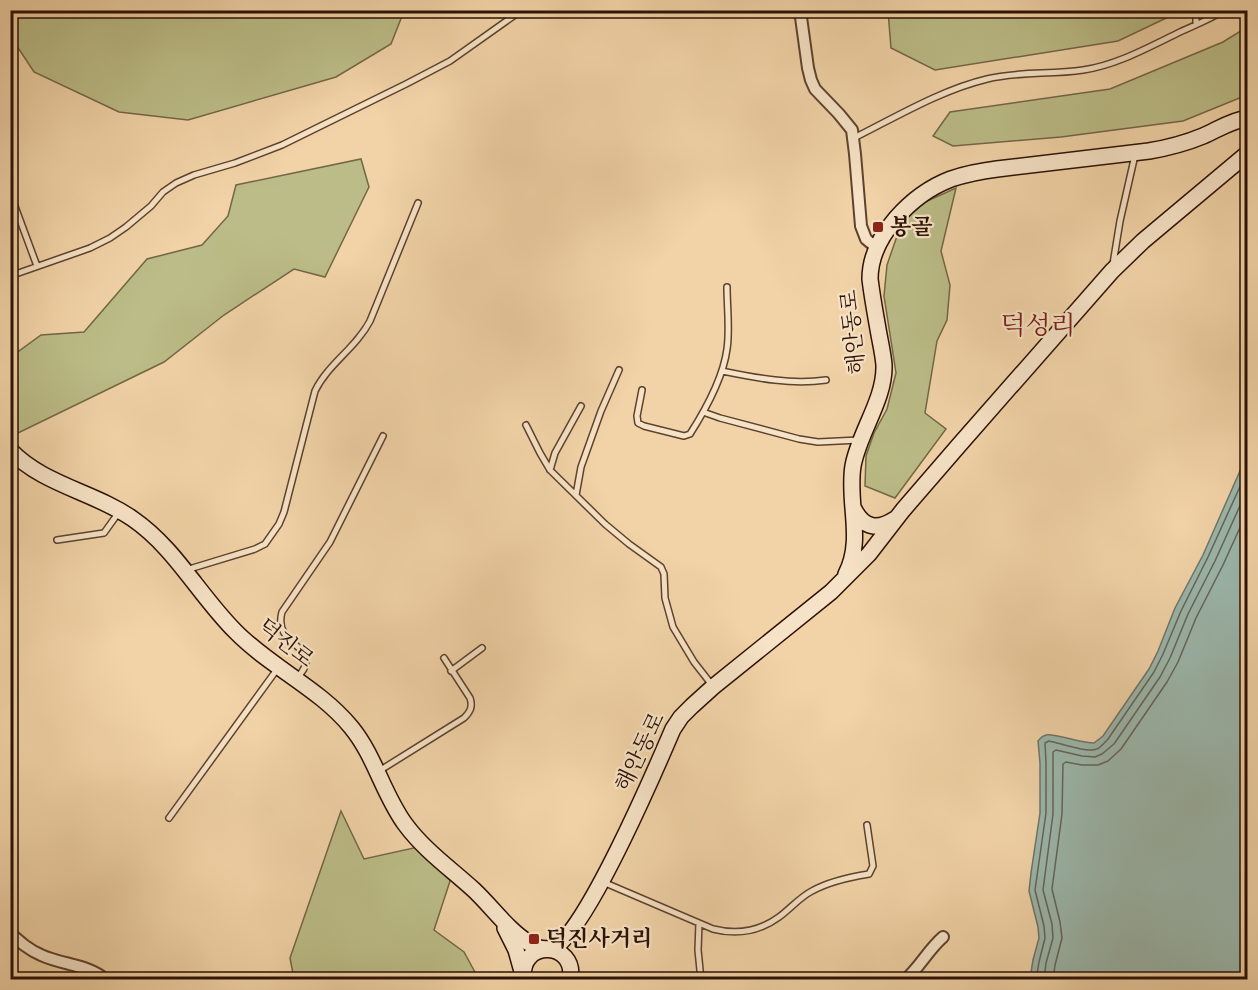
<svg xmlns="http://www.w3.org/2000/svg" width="1258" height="990" font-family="'IM FELL French Canon','Noto Serif KR',serif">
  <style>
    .green { fill: #bbbc87; stroke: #746646; stroke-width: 1.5 }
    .water { fill: #9bb7ac; stroke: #6f7569; stroke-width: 1.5 }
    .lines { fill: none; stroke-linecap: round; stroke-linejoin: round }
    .shore { stroke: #646458; stroke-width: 1.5 }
    .lane-casing { stroke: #5d422d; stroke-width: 8 }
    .street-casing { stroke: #5d422d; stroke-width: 14 }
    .secondary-casing { stroke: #2c1104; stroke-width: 18 }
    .lane { stroke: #f6e2c6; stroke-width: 5 }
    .street { stroke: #f6e2c6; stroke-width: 10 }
    .secondary { stroke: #f6e2c6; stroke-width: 15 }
    .poi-dot { fill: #8f2418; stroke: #f6e2c6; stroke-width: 2 }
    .labels { text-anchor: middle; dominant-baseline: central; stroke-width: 4.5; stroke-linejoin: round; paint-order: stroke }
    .poi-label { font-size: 22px; font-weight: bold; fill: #2c1104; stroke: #f6e2c6; text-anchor: start }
    .street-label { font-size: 22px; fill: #2c1104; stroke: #f6e2c6 }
    .quarter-label { font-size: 26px; fill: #7a1f14; stroke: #f6e2c6 }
  </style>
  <rect width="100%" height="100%" fill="#f1d3a7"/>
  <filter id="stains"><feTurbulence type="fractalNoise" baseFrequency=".00333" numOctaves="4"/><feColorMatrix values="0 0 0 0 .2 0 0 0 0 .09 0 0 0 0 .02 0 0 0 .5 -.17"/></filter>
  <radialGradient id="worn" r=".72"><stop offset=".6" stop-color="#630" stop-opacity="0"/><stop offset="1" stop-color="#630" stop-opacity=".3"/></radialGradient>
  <!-- green -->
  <path class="green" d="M10,11L11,10L404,11L391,44L336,77L188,120L119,112L34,72L11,37Z
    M888,11V10L1181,11L1118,41L935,70L891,48Z
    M1247,27V95L1183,121L1061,137L953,146L933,136L950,112L1110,89L1223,42Z
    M361,159L369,187L325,277L294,269L224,315L164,362L18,433L11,421V357L41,335L84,332L147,259L202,245L228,216L236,185Z
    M956,188L941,251L950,285L947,320L937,341L925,413L946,429L895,498L865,486L866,456L874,433L887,409L896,373L884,296L887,265L897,236L904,220L925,202Z
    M341,811L364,859L418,847L452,875L434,930L464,952L476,974L474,980L294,979L290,958Z"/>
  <!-- water -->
  <path class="water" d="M1247,455V979H1030L1033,960L1039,938L1038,927L1029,891L1031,873L1040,813V763L1038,741C1041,738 1041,736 1046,735C1053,733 1082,743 1094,743L1103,736L1149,669L1158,651L1175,608L1203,555Z"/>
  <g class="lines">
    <!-- shore -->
    <path class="shore" d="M1036,980L1039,962L1045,938L1044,926L1035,890L1046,813V763L1045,743L1049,741C1060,743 1086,753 1097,749C1101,747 1105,742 1108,739L1154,672L1163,654L1181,611L1208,557L1248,469
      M1044,980L1046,963L1053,938L1052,924L1043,890L1053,814V752L1056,750L1082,756L1095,757L1102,754L1114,744L1160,677L1170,658L1188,614L1215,561L1248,488
      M1053,980L1055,965L1062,938L1060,922L1052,889L1062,814L1063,764L1066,762L1082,765H1098L1108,761L1121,749L1167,682L1178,662L1196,618L1223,565L1248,510"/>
    <!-- lane casing -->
    <g class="lane-casing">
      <path id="lane" d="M1196,24V10
        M854,138C896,117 941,90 987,79C1018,71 1051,75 1083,70C1117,65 1149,47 1180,32C1195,25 1211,19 1225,10
        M10,193L37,266
        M1113,264L1120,221L1135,155
        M10,276L90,248L110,238L126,227L151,206L163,192L176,183L194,175L235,163L282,145L406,84L450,61L522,10
        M722,371C757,378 791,385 826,380
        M642,390L637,416L638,423L644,426L684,436L690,434C706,409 723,379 727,349C730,329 727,307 727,287
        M703,412L720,418L799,439L818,442L859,440
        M526,425L540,453L550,470L605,524L629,544L661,567L664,574L665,598L673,627L694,662L712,685
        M550,470L555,453L581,406
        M576,495L581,467L601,411L619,370
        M57,540L104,533L119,512
        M186,570L255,549L265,544L279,524L284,512L315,391C328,364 356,348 370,321L418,203
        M451,671L482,648
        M297,678C301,673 306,668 306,661C306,644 274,641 282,612L330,542L383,436
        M379,771L464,718C470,712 473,707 470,698L444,658
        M169,818L278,668
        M603,882L713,929C737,935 760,931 779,917C790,909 800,897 812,891C830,881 850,877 869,874L873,866L867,825
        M699,923L698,950L701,980"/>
    </g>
    <!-- street casing -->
    <g class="street-casing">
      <path id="street" d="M800,10L808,68L811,80L815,89L839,114L852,130L855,154L861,226L866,239L877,248
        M10,933C20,942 29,950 41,955C62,965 88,964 106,980
        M905,980C920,967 928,950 943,937"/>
    </g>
    <!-- secondary casing -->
    <g class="secondary-casing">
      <path id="secondary" d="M10,450C43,485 95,492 133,519C175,548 199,595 235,631C270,667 319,688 351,727C375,756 383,794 405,824C424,850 451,869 474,890C492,907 508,930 529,943C536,948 543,950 552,948C582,942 658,764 673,729L681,717L692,706L713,687L831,592L869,554L903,510L960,444L1112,271L1143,241L1248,153
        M854,509C864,529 878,530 895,519
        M846,574C864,540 847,502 853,466C859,432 885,400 884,365C883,353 880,341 878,329C875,312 872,296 870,279C870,236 912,194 951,179C966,174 981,171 997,169L1149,151C1167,148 1186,143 1203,136C1217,130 1232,120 1248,118
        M505,928L516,950L523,975
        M524,980C517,939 578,940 570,980"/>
    </g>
    <!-- lane -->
    <use href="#lane" class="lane"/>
    <!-- street -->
    <use href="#street" class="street"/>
    <!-- secondary -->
    <use href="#secondary" class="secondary"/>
  </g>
  <!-- markers -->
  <g class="poi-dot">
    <rect x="872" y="221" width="12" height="12" rx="3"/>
    <rect x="528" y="933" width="12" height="12" rx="3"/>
  </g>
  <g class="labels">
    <!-- poi labels -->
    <g class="poi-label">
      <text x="890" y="227">봉골</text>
      <text x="546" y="939">덕진사거리</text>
    </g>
    <!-- street labels -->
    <g class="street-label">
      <text transform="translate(853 332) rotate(-96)">해안동로</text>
      <text transform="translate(286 643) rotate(38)">덕진로</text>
      <text transform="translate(640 752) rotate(-64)">해안동로</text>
    </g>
    <!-- quarter labels -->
    <g class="quarter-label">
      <text x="1038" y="325">덕성리</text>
    </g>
  </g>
  <!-- margin -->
  <rect width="1258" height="990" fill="none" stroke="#f1d3a7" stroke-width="36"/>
  <rect x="12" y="12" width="1234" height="966" fill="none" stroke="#2c1104" stroke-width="3"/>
  <rect x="18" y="18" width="1222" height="954" fill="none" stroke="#2c1104" stroke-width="1.5"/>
  <rect width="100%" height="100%" filter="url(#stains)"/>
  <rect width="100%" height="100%" fill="url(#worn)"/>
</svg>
